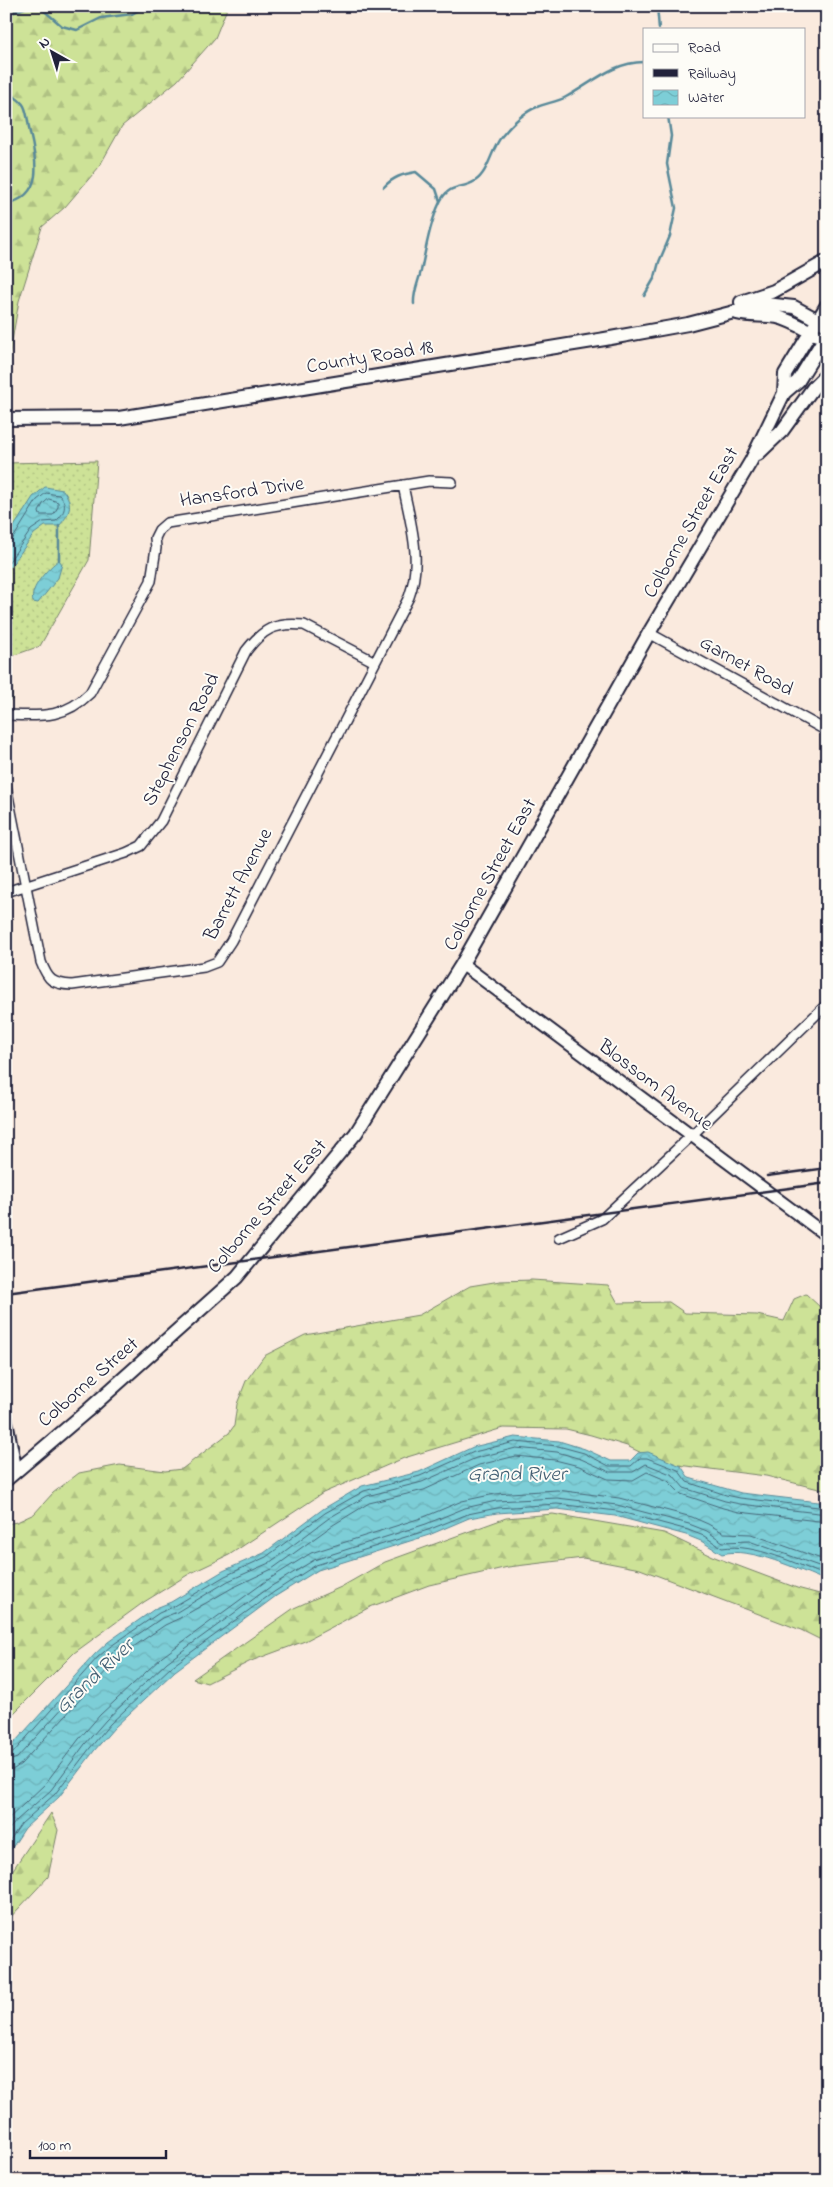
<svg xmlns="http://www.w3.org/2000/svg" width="833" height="2187" font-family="'Indie Flower',sans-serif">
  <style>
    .grass { fill: url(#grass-dots); stroke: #788269 }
    .forest { fill: url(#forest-firs); stroke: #788269 }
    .water { fill: url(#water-waves); stroke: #598999 }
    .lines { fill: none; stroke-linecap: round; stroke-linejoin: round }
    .shore { stroke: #466779; stroke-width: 1 }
    .stream { stroke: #598999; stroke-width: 2.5 }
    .minor-casing { stroke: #22223b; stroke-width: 12 }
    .tertiary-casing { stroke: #22223b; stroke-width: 15 }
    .secondary-casing { stroke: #22223b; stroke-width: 16 }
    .minor { stroke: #fdfcf7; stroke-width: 9 }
    .tertiary { stroke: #fdfcf7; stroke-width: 11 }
    .secondary { stroke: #fdfcf7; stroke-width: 12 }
    .rail { stroke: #22223b; stroke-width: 2.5 }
    .labels { text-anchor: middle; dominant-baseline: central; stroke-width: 4; stroke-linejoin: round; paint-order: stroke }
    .street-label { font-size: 20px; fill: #22223b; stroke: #fdfcf7 }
    .water-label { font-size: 21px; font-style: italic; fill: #425e72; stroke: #fdfcf7 }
  </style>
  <defs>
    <pattern id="grass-dots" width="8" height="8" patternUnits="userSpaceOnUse" patternTransform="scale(1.25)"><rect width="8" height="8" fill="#cde297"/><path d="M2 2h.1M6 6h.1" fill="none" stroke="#b0c283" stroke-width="1.8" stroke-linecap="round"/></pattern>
    <pattern id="forest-firs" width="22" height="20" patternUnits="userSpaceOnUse" patternTransform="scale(1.25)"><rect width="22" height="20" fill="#cde297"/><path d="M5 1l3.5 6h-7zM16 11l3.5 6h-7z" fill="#b0c283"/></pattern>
    <pattern id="water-waves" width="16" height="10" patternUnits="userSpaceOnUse" patternTransform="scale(1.25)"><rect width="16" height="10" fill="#7dced7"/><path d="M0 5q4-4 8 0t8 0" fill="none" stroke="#6cb1b9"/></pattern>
  </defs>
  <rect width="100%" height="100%" fill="#faeade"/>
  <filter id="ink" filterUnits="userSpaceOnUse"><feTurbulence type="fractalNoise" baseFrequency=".02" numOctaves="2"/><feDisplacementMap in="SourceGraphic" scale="10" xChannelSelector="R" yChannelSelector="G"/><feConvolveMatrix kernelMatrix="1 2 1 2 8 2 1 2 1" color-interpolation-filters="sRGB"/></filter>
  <g filter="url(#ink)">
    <!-- grass -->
    <path class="grass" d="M97,461L89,560L40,646L12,656V700H6V463Z"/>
    <!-- forest -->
    <path class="forest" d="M6,6H228L215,38L177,81L122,126L99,167L65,207L42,227L19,301L9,358L6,362Z
      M532,1280L608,1285L618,1303L669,1302L685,1313L757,1315L784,1321L794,1299L806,1294L820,1307L827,1311V1491L766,1476L678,1465L654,1459L627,1446L591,1435L566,1429L503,1428L404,1458L323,1493L229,1555L189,1574L144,1602L74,1653L6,1721V1524L17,1522L34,1514L53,1493L79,1473L120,1465L165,1471L182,1469L229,1433L234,1426L237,1404L246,1381L264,1356L305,1335L419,1315L470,1286L500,1281Z
      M553,1514L664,1533L712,1556L797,1588L827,1596V1643L801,1630L640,1569L583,1558L508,1567L429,1585L370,1607L305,1641L251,1661L207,1683L193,1679L294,1608L341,1587L385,1562L506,1518Z
      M51,1813L58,1830L48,1877L6,1922V1880Z"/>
    <!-- water -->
    <path class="water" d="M45,487L63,490C74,504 70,514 59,526H45L34,534L6,573V539L33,497Z
      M59,560L62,564L58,578L38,603L33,602C29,588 48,568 59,560Z
      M515,1437L559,1441L585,1449L611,1461H630L638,1453L648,1452L681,1466L689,1478L741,1493L827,1503V1581C799,1570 750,1546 722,1554L701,1541L686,1535L615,1516L557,1509L497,1513L469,1518L429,1535L318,1570L276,1596L175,1671L114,1728L94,1751L59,1797L25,1828L6,1857V1754L14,1743L95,1654L108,1642L156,1608L171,1602L223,1571L264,1553L323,1509L362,1486L419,1472L473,1447Z"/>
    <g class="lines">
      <!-- shore -->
      <path class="shore" d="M49,499L58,502V507L53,515H40L39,512L43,504Z
        M6,542L12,540L37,500L46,493L59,495C68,504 65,513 56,521L43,522L31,530L6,566
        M6,1756L12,1754L98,1657L111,1646L159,1613L173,1607L225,1576L266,1557L325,1513L364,1491L420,1476L474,1452L515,1442L558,1446L584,1453L609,1466H631L640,1458H647L678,1470L687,1482L726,1495L740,1498L827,1508
        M6,1762L17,1758L115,1650L162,1618L177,1612L228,1581L269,1563L329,1518L367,1496L422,1482L476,1458L516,1448L557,1452L581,1459L610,1472H633L646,1464L673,1475L684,1488L725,1501L740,1504L827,1514
        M6,1770L14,1769L21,1764L120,1656L165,1625L180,1618L232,1588L272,1569L333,1525L369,1503L424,1490L479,1465L516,1456L555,1460L579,1466L608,1479L633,1480L647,1472L668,1481L681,1494L723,1508L739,1512L827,1522
        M6,1821L45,1784L79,1739L100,1715L162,1657L266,1581L311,1553L424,1517L462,1501L495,1494L557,1490L619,1498L692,1517L708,1524L724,1533L751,1534L827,1561
        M6,1833L17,1820L51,1790L85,1744L106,1720L167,1662L270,1587L314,1560L426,1524L465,1508L496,1501L557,1498L617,1505L689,1524L707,1531L723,1542L749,1541L827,1569
        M6,1846L21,1824L55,1794L90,1748L110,1724L171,1667L274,1592L316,1565L428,1530L468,1514L497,1508L557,1504L617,1511L688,1530L704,1536L722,1548C755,1543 796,1564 827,1576"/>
      <!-- stream -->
      <path class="stream" d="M657,6L659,29
        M6,11L14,12L27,7L41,8L62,26L77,30L101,18L132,14L146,6
        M6,91C12,95 21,100 24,106C28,114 28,125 30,133C37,162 44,196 6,204
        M384,187C393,177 403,174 416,172L436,189L440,201
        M644,296L655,277L659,262L670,236L676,208L667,164L671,136L668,116
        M414,304C413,293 418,283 421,271C426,248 430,223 440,202C449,183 461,190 475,181C489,172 491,149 502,136C511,125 524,112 537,107C546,103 557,102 566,97C592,83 613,62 644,62
        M59,560V526"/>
      <!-- minor casing -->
      <g class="minor-casing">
        <path id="minor" d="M649,633L827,731
          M6,715C40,716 64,719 90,693L151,581L156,548L155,538L159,530L167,523L429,481L452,482
          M6,786L41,962C48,980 52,984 72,985L204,967L217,962L231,941L409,597C423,560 410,522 403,485
          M6,892L126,853L141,846L161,821L246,651C263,629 275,622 304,625L375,662
          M559,1238L602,1219L691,1136L827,1004"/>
      </g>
      <!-- tertiary casing -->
      <g class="tertiary-casing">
        <path id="tertiary" d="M462,964L827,1236
          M6,1419L16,1470"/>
      </g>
      <!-- secondary casing -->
      <g class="secondary-casing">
        <path id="secondary" d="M741,302L774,291L827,261
          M737,313C751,317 763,314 777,317C791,320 805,329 817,335
          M784,393L785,374L827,305
          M6,419L119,418L605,339L688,324L765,304L794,307L827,325
          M758,454L782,431L813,388L827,374
          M6,1480L87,1411L237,1277L356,1133L462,964L649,633L751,461L784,393L798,381L827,334"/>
      </g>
      <!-- minor -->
      <use href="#minor" class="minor"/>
      <!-- tertiary -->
      <use href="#tertiary" class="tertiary"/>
      <!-- secondary -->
      <use href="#secondary" class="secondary"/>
      <!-- rail -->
      <path class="rail" d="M767,1176L827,1168
        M6,1293L827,1183"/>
    </g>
  </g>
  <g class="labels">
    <!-- street labels -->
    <g class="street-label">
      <text transform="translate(370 358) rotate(-9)">County Road 18</text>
      <text transform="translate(242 493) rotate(-8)">Hansford Drive</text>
      <text transform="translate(692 523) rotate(-60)">Colborne Street East</text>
      <text transform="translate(746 667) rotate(29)">Garnet Road</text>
      <text transform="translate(182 740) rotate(-63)">Stephenson Road</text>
      <text transform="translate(491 875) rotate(-61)">Colborne Street East</text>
      <text transform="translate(239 885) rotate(-62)">Barrett Avenue</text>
      <text transform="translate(655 1086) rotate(37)">Blossom Avenue</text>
      <text transform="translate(268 1207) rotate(-49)">Colborne Street East</text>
      <text transform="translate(89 1383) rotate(-41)">Colborne Street</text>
    </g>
    <!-- water labels -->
    <g class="water-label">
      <text x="517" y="1475">Grand River</text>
      <text transform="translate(95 1677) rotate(-43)">Grand River</text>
    </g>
  </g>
  <!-- margin -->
  <rect width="833" height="2187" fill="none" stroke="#fdfcf7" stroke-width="25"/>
  <rect x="12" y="12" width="808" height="2162" fill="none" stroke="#22223b" stroke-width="2" filter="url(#ink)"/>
  <!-- legend -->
  <rect x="643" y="28" width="162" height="90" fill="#fdfcf7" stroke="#a5a5ac"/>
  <rect x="653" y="44" width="25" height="8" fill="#fdfcf7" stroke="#a5a5ac"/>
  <text x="688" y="52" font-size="15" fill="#22223b">Road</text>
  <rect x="653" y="69" width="25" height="8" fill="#22223b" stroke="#a5a5ac"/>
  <text x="688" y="78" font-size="15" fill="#22223b">Railway</text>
  <rect x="653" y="90" width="25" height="15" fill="url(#water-waves)" stroke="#a5a5ac"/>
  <text x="688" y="102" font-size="15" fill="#22223b">Water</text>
  <!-- north arrow -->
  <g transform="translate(52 52) rotate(321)" stroke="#fdfcf7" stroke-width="4" paint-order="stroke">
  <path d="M0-4L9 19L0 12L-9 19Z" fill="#22223b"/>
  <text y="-8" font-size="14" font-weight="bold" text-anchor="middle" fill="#22223b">N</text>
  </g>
  <!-- scale -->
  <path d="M30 2150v8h136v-8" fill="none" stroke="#22223b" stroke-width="2.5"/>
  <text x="38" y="2150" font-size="15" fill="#22223b" stroke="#fdfcf7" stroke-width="4" paint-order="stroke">100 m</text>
</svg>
